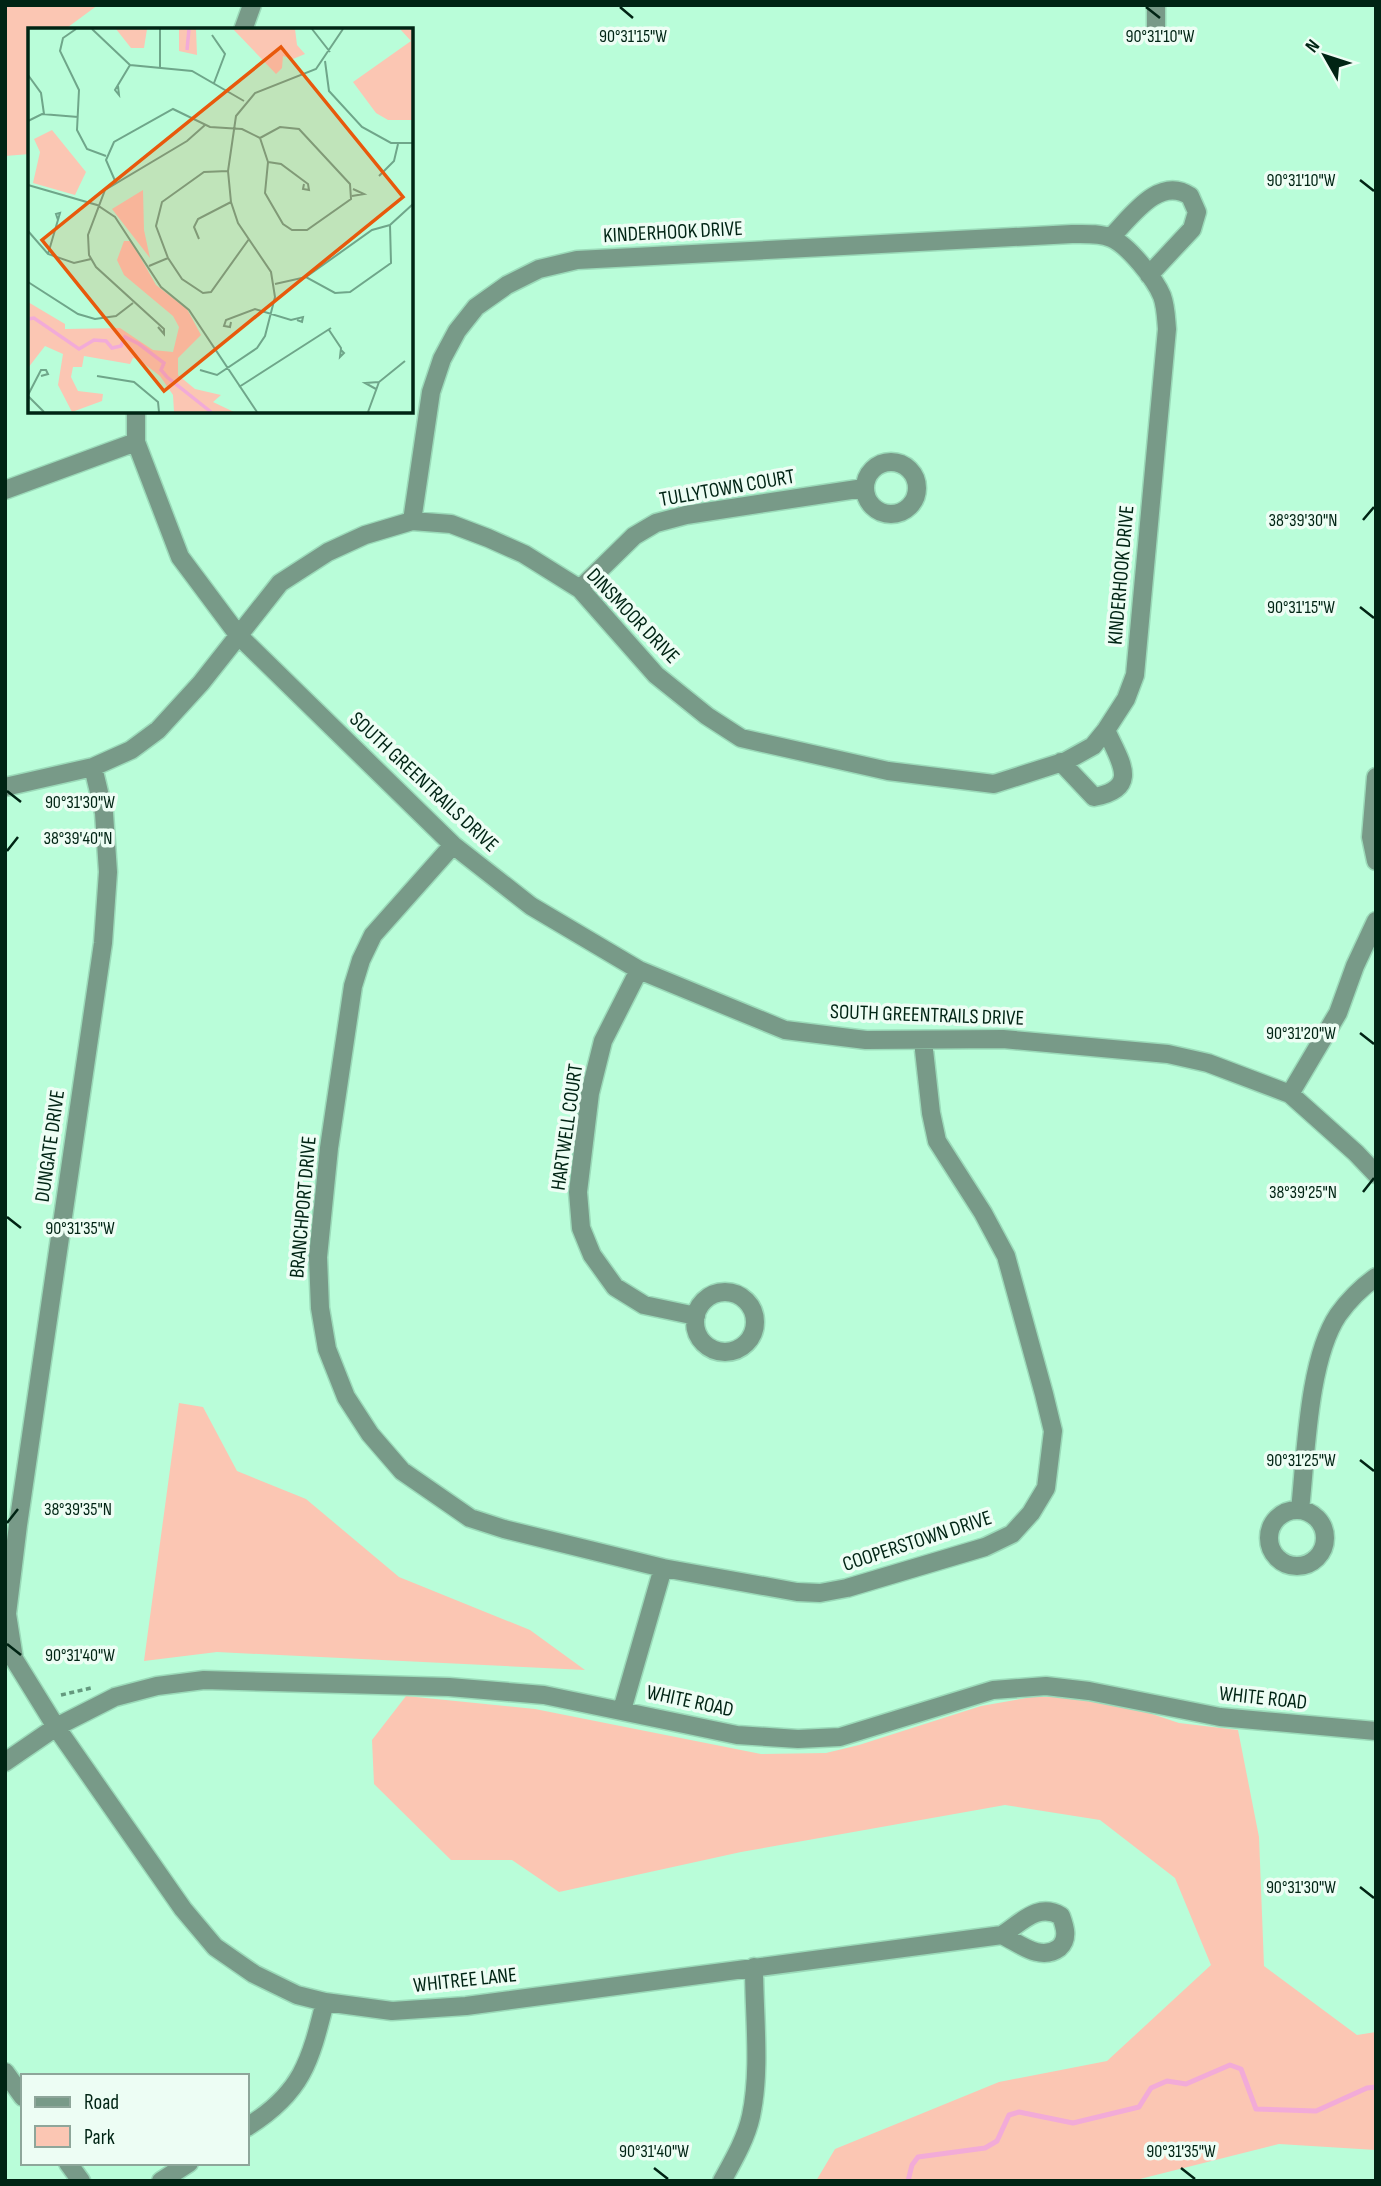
<svg xmlns="http://www.w3.org/2000/svg" width="1381" height="2186" font-family="'Sofia Sans Condensed',sans-serif">
  <style>
    .green { fill: #fbc6b3 }
    .lines { fill: none; stroke-linecap: round; stroke-linejoin: round }
    .stream { stroke: #f2abd8; stroke-width: 5 }
    .minor-casing { stroke: #9bdab9; stroke-width: 21 }
    .path { stroke: #64997e; stroke-width: 3.5; stroke-dasharray: 5 3.5; stroke-linecap: butt }
    .minor { stroke: #789a88; stroke-width: 18 }
    .ticks { fill: none; stroke: #002414; stroke-width: 2.5 }
    .labels { text-anchor: middle; dominant-baseline: central; stroke-width: 7; stroke-linejoin: round; paint-order: stroke }
    .street-label { font-size: 21px; fill: #002414; stroke: #edfdf4 }
    .inset-river { fill: none; stroke: #f2abd8; stroke-width: 3.5 }
    .inset-road { fill: none; stroke: #6fa68a; stroke-width: 2 }
    .view { fill: #e8590c; fill-opacity: 0.15; stroke: #e8590c; stroke-width: 3.5 }
    .inset-edge { fill: none; stroke: #002414; stroke-width: 3.5 }
    .ticks-label { font-size: 18px; text-anchor: middle; fill: #002414; stroke: #edfdf4; stroke-width: 7; stroke-linejoin: round; paint-order: stroke }
  </style>
  <rect width="100%" height="100%" fill="#b9fdd9"/>
  <!-- green -->
  <path class="green" d="M5,5H98L64,30H30V154L5,156Z
    M179,1403L203,1407L237,1471L306,1499L399,1577L530,1630L585,1670L217,1652L144,1661Z
    M406,1696L535,1709L761,1754L826,1753L859,1745L981,1706L1032,1697H1076L1134,1708L1179,1723L1238,1730L1259,1837L1264,1966L1357,2035L1376,2032V2150L1279,2144L1132,2181H816L835,2149L999,2082L1107,2061L1211,1965L1175,1878L1100,1820L1005,1805L741,1852L559,1892L512,1860H451L374,1784L372,1740Z"/>
  <g class="lines">
    <!-- stream -->
    <path class="stream" d="M908,2181L912,2165L918,2157L985,2148L997,2141L1009,2115L1019,2112L1073,2123L1139,2107L1151,2088L1167,2081L1186,2084L1230,2065L1241,2069L1256,2109L1316,2111L1367,2088L1376,2087"/>
    <!-- minor casing -->
    <g class="minor-casing">
      <path id="minor" d="M243,30L252,5
        M1156,31V5
        M1111,237C1131,217 1159,175 1190,196L1197,212L1192,229L1149,275
        M136,411V442L180,557L239,636L453,845L531,906L639,970L785,1030L866,1040L1003,1039L1168,1054L1208,1063L1290,1094L1356,1153L1376,1174
        M865 488a26 26 0 1 1 52 0a26 26 0 1 1-52 0Z
        M5,490L136,442
        M580,589L634,536L656,523L686,515L864,488
        M1061,762L1094,797C1142,788 1119,760 1106,730
        M93,767L104,813L108,872L103,943L18,1525L7,1614L14,1659L56,1727L183,1909L215,1947L254,1974L297,1995L325,2002L392,2011L466,2006L1002,1935C1021,1923 1038,1902 1061,1916C1065,1927 1069,1939 1059,1948C1040,1962 1019,1943 1002,1935
        M1376,777L1371,837L1376,861
        M5,787L93,767L131,750L158,730L201,683L280,583L328,552L365,535L412,521L451,524L488,538L524,554L580,589L656,675L707,716L741,738L888,771L994,784L1066,761L1093,746L1106,730L1126,699L1135,675L1167,329C1166,318 1166,307 1162,296C1155,279 1128,245 1111,238C1101,233 1083,234 1072,234L577,260L539,269L507,285L476,307L457,331L442,359L431,392L412,521
        M453,845L373,935L361,960L353,986L329,1148L318,1257L320,1308L327,1349L346,1397L370,1434L402,1471L470,1518L504,1529L663,1568
        M639,970L603,1041L590,1093L578,1192L581,1228L592,1255L615,1287L644,1305L696,1316
        M1290,1094L1338,1013L1355,966L1376,921
        M695 1322a30 30 0 1 1 60 0a30 30 0 1 1-60 0Z
        M1269 1538a28 28 0 1 1 56 0a28 28 0 1 1-56 0Z
        M1300,1510C1306,1455 1308,1360 1338,1315C1348,1301 1362,1287 1376,1277
        M622,1710L663,1568L797,1592L820,1593L847,1588L985,1547L1012,1534L1031,1513L1046,1488L1053,1431L1044,1394L1006,1256L983,1213L937,1141L931,1113L923,1041
        M5,1762L56,1727L115,1697L157,1686L204,1680L449,1687L544,1695L737,1735L798,1739L840,1737L993,1690L1046,1686L1089,1691L1220,1717L1376,1731
        M5,2072L23,2097
        M247,2127C302,2093 310,2062 325,2002
        M68,2163L81,2181
        M161,2181L189,2163
        M722,2181C733,2161 746,2139 751,2116C761,2070 754,2015 754,1967"/>
    </g>
    <!-- path -->
    <path class="path" d="M61,1695L91,1688"/>
    <!-- minor -->
    <use href="#minor" class="minor"/>
  </g>
  <!-- ticks -->
  <path class="ticks" d="M620,7L633,18M1146,7L1160,18M1360,180L1374,191M1363,520L1374,507M1360,607L1374,618M7,791L21,802M7,851L18,837M1360,1033L1374,1044M1363,1192L1374,1178M7,1217L21,1228M1360,1460L1374,1471M7,1523L18,1509M7,1644L21,1655M1360,1887L1374,1898M654,2168L668,2179M1181,2168L1195,2179"/>
  <g class="labels">
    <!-- street labels -->
    <g class="street-label">
      <text transform="translate(673 232) rotate(-3)">KINDERHOOK DRIVE</text>
      <text transform="translate(727 488) rotate(-10)">TULLYTOWN COURT</text>
      <text transform="translate(1121 575) rotate(-85)">KINDERHOOK DRIVE</text>
      <text transform="translate(633 616) rotate(46)">DINSMOOR DRIVE</text>
      <text transform="translate(424 782) rotate(43)">SOUTH GREENTRAILS DRIVE</text>
      <text transform="translate(927 1015) rotate(2)">SOUTH GREENTRAILS DRIVE</text>
      <text transform="translate(567 1127) rotate(-82)">HARTWELL COURT</text>
      <text transform="translate(50 1146) rotate(-82)">DUNGATE DRIVE</text>
      <text transform="translate(303 1207) rotate(-85)">BRANCHPORT DRIVE</text>
      <text transform="translate(917 1541) rotate(-18)">COOPERSTOWN DRIVE</text>
      <text transform="translate(1263 1698) rotate(6)">WHITE ROAD</text>
      <text transform="translate(690 1701) rotate(12)">WHITE ROAD</text>
      <text transform="translate(465 1980) rotate(-6)">WHITREE LANE</text>
    </g>
  </g>
  <!-- overview -->
  <g transform="translate(28 28)">
    <rect width="385" height="385" fill="#b9fdd9"/>
    <path d="M88,1H119L116,20H103ZM151,1H168L169,27L151,23ZM205,1H267L269,17L277,26L265,31L255,28L254,40L248,46ZM372,1H385V92H360L348,85L325,54L383,13ZM24,102L58,144L47,167L5,155L12,124L6,111ZM115,162L116,202L122,230L84,181ZM96,213H103L128,257L159,281L173,307L150,330V347L167,361L193,367L185,374L206,384H146L145,367L132,348L110,331L105,330L102,336L56,328L54,339H45L43,349L50,363L75,366L74,373L44,384L30,357L35,326L17,318L0,340V274L37,296V301L92,300L125,322L145,324L151,299L145,288L96,247L89,232Z" fill="#fbc6b3"/>
    <path class="inset-river" d="M159,22L161,1M0,291L6,290L51,321L66,312L78,313L84,320L93,318L97,309L111,316L136,335L133,342L139,349L183,384"/>
    <path class="inset-road" d="M48,1L35,10L32,23L51,62L49,102L59,121L78,128M64,1L102,37L164,43L216,73M284,1L302,24M184,7L197,26L186,55M297,33L301,63L334,99L363,115H385M132,41V1M0,47L13,65L16,86M90,58L91,67L87,62L102,37M0,93L14,86L50,89M240,134L253,136L280,156L281,162L275,161L276,156M351,148L366,133L370,116M88,155L78,132L86,114L145,81L182,99L214,101L232,110L240,134L237,165L255,196L264,202H279L323,171L322,156L271,101L252,99L232,110M0,157L69,177L87,189L133,259L161,282L229,384M324,168L336,166L325,161M0,203L20,226L46,235L63,231M171,211L166,199L170,191L203,174M20,226L32,185L28,186L30,192M140,230L128,198L134,174L176,144L200,143M121,238L140,230L154,251L175,265L183,264L221,211M278,249L344,202L362,197M0,254L50,286L67,291L88,288L105,275M247,256L278,249L307,265L322,264L363,235L362,197L385,176M203,294L202,299L196,298L198,292L227,281L263,292L275,289L274,294L269,292M130,299L136,306V301L68,239L61,227L60,207L77,162L159,113L177,97M301,302L313,320L312,329L316,325L313,322M172,342L189,347L229,320L237,308L247,269L243,244L210,195L203,174L200,143L208,88L227,65L288,41L315,1M69,348L106,354L130,374L131,384M211,359L303,300M348,361L337,355L351,354M0,367L13,342H18L20,346L13,348M0,368L16,384M340,384L351,354L377,333"/>
    <path class="view" d="M253,19L375,169L136,363L14,212Z"/>
    <rect width="385" height="385" class="inset-edge"/>
  </g>
  <g class="ticks-label">
    <text x="1160" y="42">90°31'10"W</text>
    <text x="633" y="42">90°31'15"W</text>
    <text x="1301" y="186">90°31'10"W</text>
    <text x="1303" y="526">38°39'30"N</text>
    <text x="1301" y="613">90°31'15"W</text>
    <text x="80" y="808">90°31'30"W</text>
    <text x="78" y="844">38°39'40"N</text>
    <text x="1301" y="1039">90°31'20"W</text>
    <text x="1303" y="1198">38°39'25"N</text>
    <text x="80" y="1234">90°31'35"W</text>
    <text x="1301" y="1466">90°31'25"W</text>
    <text x="78" y="1515">38°39'35"N</text>
    <text x="80" y="1661">90°31'40"W</text>
    <text x="1301" y="1893">90°31'30"W</text>
    <text x="654" y="2157">90°31'40"W</text>
    <text x="1181" y="2157">90°31'35"W</text>
  </g>
  <!-- border -->
  <rect width="1381" height="2186" fill="none" stroke="#002414" stroke-width="14"/>
  <!-- legend -->
  <rect x="21" y="2074" width="228" height="91" fill="#edfdf4" stroke="#8ea69a" stroke-width="2"/>
  <rect x="35" y="2097" width="35" height="10" fill="#789a88" stroke="#8ea69a" stroke-width="2"/>
  <text x="84" y="2109" font-size="21" fill="#002414">Road</text>
  <rect x="35" y="2126" width="35" height="21" fill="#fbc6b3" stroke="#8ea69a" stroke-width="2"/>
  <text x="84" y="2144" font-size="21" fill="#002414">Park</text>
  <!-- north arrow -->
  <g transform="translate(1325 56) rotate(309)" stroke="#edfdf4" stroke-width="5" paint-order="stroke">
  <path d="M0-5L12 26L0 18L-12 26Z" fill="#002414"/>
  <text y="-10" font-size="19" font-weight="bold" text-anchor="middle" fill="#002414">N</text>
  </g>
</svg>
